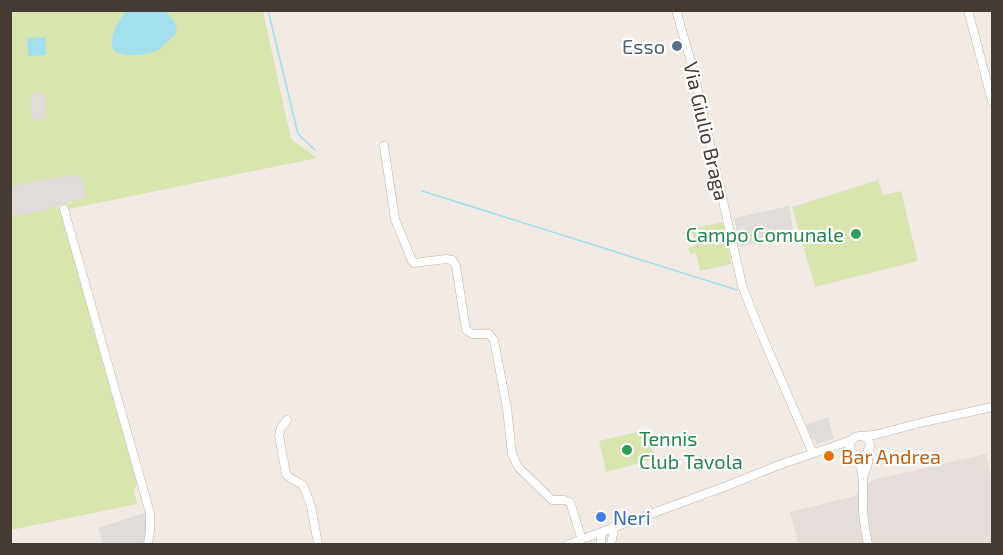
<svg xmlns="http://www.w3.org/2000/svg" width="1003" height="555" font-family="'Exo 2',sans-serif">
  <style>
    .industrial { fill: #e4ddda }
    .green { fill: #d9e5af }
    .parking { fill: #e0dcda }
    .water { fill: #a3dfed }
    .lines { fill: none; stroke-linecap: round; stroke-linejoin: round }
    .stream { stroke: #a3dfed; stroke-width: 1.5 }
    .minor-casing { stroke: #c0b4ab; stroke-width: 9 }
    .minor { stroke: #fff; stroke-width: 8 }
    .service-dot { fill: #5c6f8a; stroke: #fff; stroke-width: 2 }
    .leisure-dot { fill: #2e9e5b; stroke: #fff; stroke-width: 2 }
    .food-dot { fill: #e8710a; stroke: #fff; stroke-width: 2 }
    .shop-dot { fill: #3f7fe0; stroke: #fff; stroke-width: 2 }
    .labels { text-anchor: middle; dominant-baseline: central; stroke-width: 4.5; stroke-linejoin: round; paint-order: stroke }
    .service-label { font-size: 20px; fill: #4e5e75; stroke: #fff; text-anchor: end }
    .street-label { font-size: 20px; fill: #443b35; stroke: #fff }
    .leisure-label { font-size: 20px; fill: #27864d; stroke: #fff; text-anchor: end }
    .food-label { font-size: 20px; fill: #c56008; stroke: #fff; text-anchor: start }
    .shop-label { font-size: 20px; fill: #366cbe; stroke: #fff; text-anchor: start }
  </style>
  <rect width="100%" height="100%" fill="#f2ebe5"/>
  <!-- industrial -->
  <path class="industrial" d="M986,454L992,482V544H798L790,512L854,496L872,480Z"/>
  <!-- green -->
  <path class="green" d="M11,11H263L291,139L317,158L64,210L91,321L137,484L134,491L137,504L11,530Z
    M878,180L883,195L901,191L918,261L815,287L792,207Z
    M723,222L731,264L700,271L696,253L690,254L688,248L695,246L691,229Z
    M645,430L656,459L606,472L599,441Z"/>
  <!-- parking -->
  <path class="parking" d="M45,93L46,119L32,120L31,94Z
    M77,174L78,178L82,177L85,198L56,207L11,217V186Z
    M789,206L794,235L740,247L734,218Z
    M828,417L834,439L816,444L815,440L811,438L805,425Z
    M147,512L146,544H103L98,528Z"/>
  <!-- water -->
  <path class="water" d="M127,11H165L173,20L177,28L175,35L157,51L141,55H124L114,51C108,37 118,21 127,11Z
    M45,37L46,55L28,56L27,38Z"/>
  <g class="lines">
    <!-- stream -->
    <path class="stream" d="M268,10L298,134L315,150
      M422,191L737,290"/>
    <!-- minor casing -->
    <g class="minor-casing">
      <path id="minor" d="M676,10L693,69L742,285C763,342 789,396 812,452
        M968,10L992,101
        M384,146L395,219L412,261L414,263L446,259L452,260L456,266L466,330L473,334H489L494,340L507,408L512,454L518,467L552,500H564L570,502L582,540
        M64,209L150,513V531L148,544
        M287,420L281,428L279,435L286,474L290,478L303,485L311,506L318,544
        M859,436L874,435L924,422L992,407
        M850 446a10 10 0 1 1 20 0a10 10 0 1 1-20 0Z
        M853,453C867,469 862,492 863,512C864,523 866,534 868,544
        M863,478L868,463V450
        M569,544L724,487L779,465L852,440
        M601,544V537L603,532
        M611,544L614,529"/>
    </g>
    <!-- minor -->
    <use href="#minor" class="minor"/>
  </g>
  <!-- markers -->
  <circle class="service-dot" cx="677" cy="46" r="6"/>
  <g class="leisure-dot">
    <circle cx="856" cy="234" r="6"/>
    <circle cx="627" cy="450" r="6"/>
  </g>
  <circle class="food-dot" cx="829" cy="456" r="6"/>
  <circle class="shop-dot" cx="601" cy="517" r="6"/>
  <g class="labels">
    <!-- service labels -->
    <g class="service-label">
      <text x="665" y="46">Esso</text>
    </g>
    <!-- street labels -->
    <g class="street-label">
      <text transform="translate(707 131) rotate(77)">Via Giulio Braga</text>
    </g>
    <!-- leisure labels -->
    <g class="leisure-label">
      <text x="844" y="234">Campo Comunale</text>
      <text x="639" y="438" text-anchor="start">Tennis<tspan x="639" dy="23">Club Tavola</tspan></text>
    </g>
    <!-- food labels -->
    <g class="food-label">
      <text x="841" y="456">Bar Andrea</text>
    </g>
    <!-- shop labels -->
    <g class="shop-label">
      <text x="613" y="517">Neri</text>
    </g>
  </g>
  <!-- border -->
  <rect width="1003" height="555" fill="none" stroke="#443b35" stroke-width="24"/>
</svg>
